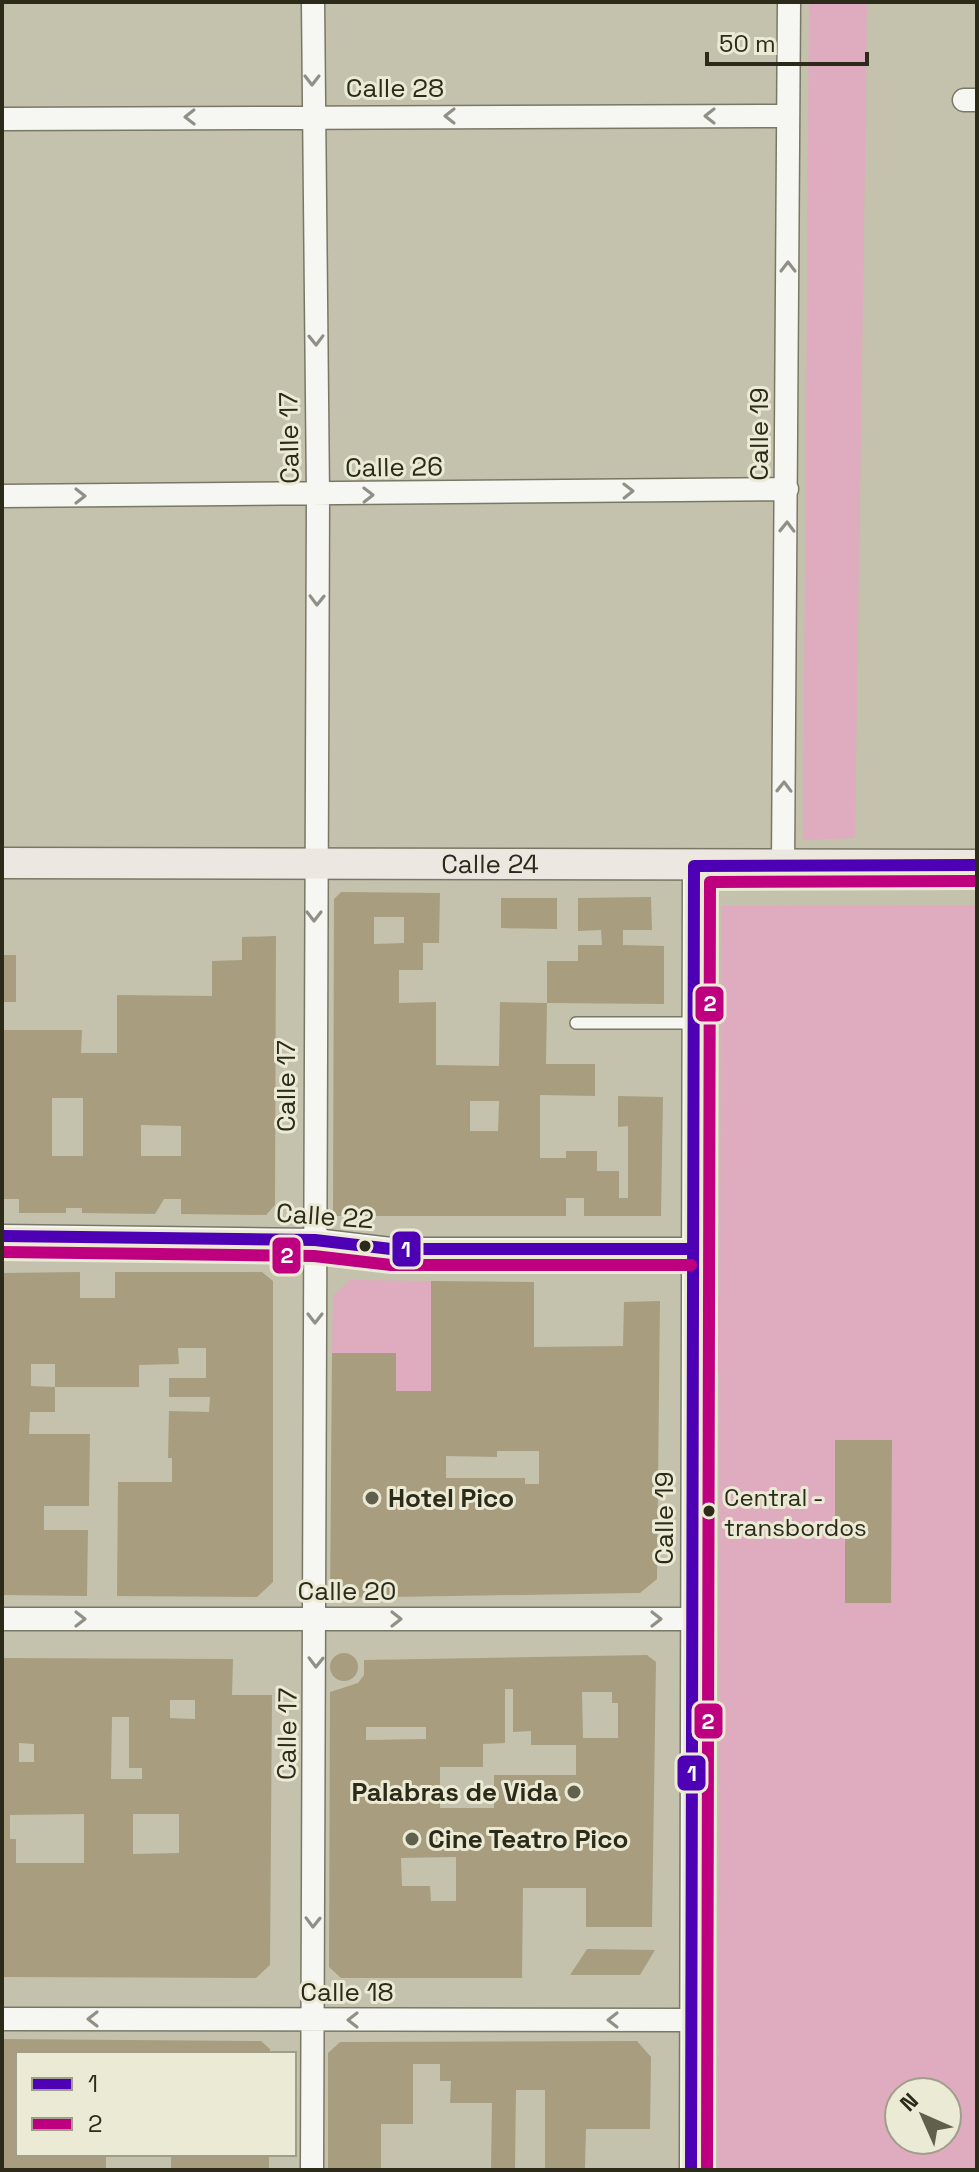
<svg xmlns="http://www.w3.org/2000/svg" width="979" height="2172" font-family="'Space Grotesk',sans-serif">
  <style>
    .green { fill: #deabbf; fill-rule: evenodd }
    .building { fill: #a89e7f; fill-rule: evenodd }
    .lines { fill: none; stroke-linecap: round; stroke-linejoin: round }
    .lane-casing { stroke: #797866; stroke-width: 14 }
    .street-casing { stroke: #797866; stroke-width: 25 }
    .secondary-casing { stroke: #797866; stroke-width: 33 }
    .lane { stroke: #f6f6f3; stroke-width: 11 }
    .street { stroke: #f6f6f3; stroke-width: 22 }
    .secondary { stroke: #ede7e2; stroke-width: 30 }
    .bus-1-casing { stroke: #ebead5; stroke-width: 18 }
    .bus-2-casing { stroke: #ebead5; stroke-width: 18 }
    .bus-1 { stroke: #4e00b4; stroke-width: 12 }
    .bus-2 { stroke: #be0080; stroke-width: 12 }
    .oneway { stroke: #919086 }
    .bus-dot { fill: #2c2b1a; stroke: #ebead5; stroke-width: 3 }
    .poi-dot { fill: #61604d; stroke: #ebead5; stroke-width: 3 }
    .labels { text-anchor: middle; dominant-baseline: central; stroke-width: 6; stroke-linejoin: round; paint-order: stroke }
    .bus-label { font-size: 24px; fill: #2c2b1a; stroke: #ebead5; text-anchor: start }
    .street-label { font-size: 26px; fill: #2c2b1a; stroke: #ebead5 }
    .poi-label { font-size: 26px; font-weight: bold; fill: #2c2b1a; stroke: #ebead5; text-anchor: start }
    .line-badge { stroke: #ebead5; stroke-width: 3 }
    .badge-label { font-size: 22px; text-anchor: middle; font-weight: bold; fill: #fff }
  </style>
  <rect width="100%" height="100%" fill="#c4c2ac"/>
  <!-- green -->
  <path class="green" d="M809,2H867L866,98L855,838L803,840Z
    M977,905V2170H718L720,1373L716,1371V1297L720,1296L721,906ZM899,2092H947V2140H899Z
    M350,1280L431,1281V1391H396V1353H332L333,1296Z"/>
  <!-- building -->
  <path class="building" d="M341,892L440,893L439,943H423V970H399V1003L436,1002V1065L499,1066L500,1002L547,1003V961H578V945H602L601,930L578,931V898L651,897L652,930H623V945L664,946V1004L547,1003L546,1064H595V1096L540,1095V1158H566V1151H597V1171H619V1198H628V1126L618,1127V1096L663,1097L661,1216H584V1198H566V1216H333L334,899ZM374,917H404V943L374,944ZM470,1101H499L498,1131H470Z
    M501,898H557V929L501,928Z
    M276,936L275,1205L266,1215L181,1214V1199H164L155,1214L82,1213V1208H66V1213H19V1199H2V1030H82L81,1053H117V995L212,996V961L242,960V937ZM52,1098H83V1156H52ZM141,1125L181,1126V1156H141Z
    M2,955H16V1002H2Z
    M80,1272V1298H115V1272H262L273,1281V1582L257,1597L117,1596L118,1482H172V1458H168L169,1411L209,1412L210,1397H169V1378H206V1348H178L179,1364L139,1365V1387H55V1364H31V1386L55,1387V1412H30L29,1434H90L89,1506H44V1530H88L87,1596L2,1595V1273Z
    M431,1281L534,1282V1347L623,1346L624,1302L660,1301L657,1579L640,1593L330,1598L332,1353H396V1391H431ZM497,1451H539V1484H525V1478H446V1456L497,1457Z
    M835,1440H892L891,1603H845V1521H835Z
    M330 1667a14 14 0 1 1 28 0a14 14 0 1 1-28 0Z
    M647,1655L656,1662L652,1927H586V1888H523L522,1978H341L329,1967L330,1692L358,1683L364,1675V1660ZM505,1689H513V1732L531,1731V1745H576V1775H494V1808H440V1767H483V1744L505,1743ZM582,1692H612V1703H618V1738H583ZM366,1727H426V1739L366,1740ZM456,1857V1901H431L430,1886H402L401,1858Z
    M2,1658L233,1659L232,1695H272L270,1965L256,1978L2,1977ZM170,1700H195V1719L170,1718ZM112,1717H129V1768H142V1779H111ZM19,1743L34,1744V1762H19ZM84,1814V1863H16V1839H10V1815ZM133,1814H179V1853L133,1854Z
    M587,1949L655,1950L640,1975H570Z
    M2,2039L261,2041L270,2049V2054H18V2154H106V2170H2Z
    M637,2041L651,2057L650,2129H586L585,2169H545V2090H516L515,2170H491L492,2103H450L451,2081H440V2064H413V2124H381V2170H328V2053L340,2042Z
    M171,2154H269V2170H171Z"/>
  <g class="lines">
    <!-- lane casing -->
    <g class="lane-casing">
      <path id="lane" d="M576,1023H693"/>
    </g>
    <!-- street casing -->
    <g class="street-casing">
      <path id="street" d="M964,100H977
        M2,119L788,116
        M2,496L787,489
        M783,865L789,2
        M2,1236L315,1240L391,1249H691
        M2,1619H693
        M2,2019L691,2020
        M312,2170L318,496L313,2
        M691,2170L694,866"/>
    </g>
    <!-- secondary casing -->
    <g class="secondary-casing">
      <g id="secondary">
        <path id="s1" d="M2,863L977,865"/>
      </g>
    </g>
    <!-- lane -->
    <use href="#lane" class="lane"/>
    <!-- street -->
    <use href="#street" class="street"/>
    <!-- secondary -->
    <use href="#secondary" class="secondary"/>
    <!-- bus-1 casing -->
    <g class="bus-1-casing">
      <path id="bus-1" d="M2,1236L315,1240L391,1249H691
        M691,2170L694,866L977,865"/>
    </g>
    <!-- bus-2 casing -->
    <g class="bus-2-casing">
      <path id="bus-2" d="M2,1252L314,1256L391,1265H691
        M707,2170L710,882L977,881"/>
    </g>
    <!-- bus-1 -->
    <use href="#bus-1" class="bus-1"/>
    <!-- bus-2 -->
    <use href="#bus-2" class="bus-2"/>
  </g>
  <!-- one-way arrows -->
  <defs><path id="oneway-chevron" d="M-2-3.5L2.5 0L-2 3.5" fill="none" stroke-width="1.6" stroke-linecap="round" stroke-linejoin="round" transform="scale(2)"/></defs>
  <g class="oneway">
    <use href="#oneway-chevron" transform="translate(312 80) rotate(90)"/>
    <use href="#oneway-chevron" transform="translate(450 116) rotate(-180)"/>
    <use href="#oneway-chevron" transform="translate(710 116) rotate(-180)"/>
    <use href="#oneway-chevron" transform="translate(190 117) rotate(179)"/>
    <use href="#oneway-chevron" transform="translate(788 267) rotate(-90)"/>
    <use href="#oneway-chevron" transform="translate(316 340) rotate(89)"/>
    <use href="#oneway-chevron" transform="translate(628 491) rotate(-1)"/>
    <use href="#oneway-chevron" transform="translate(368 495) rotate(-1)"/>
    <use href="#oneway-chevron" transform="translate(80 496)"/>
    <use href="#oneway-chevron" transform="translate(787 527) rotate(-89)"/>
    <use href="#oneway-chevron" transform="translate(317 600) rotate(91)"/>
    <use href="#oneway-chevron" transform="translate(784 787) rotate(-89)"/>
    <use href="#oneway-chevron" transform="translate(314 916) rotate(90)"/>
    <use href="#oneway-chevron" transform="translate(315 1318) rotate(90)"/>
    <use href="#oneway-chevron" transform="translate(80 1619)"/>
    <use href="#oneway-chevron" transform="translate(396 1619)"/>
    <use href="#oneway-chevron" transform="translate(656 1619)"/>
    <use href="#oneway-chevron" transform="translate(316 1662) rotate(91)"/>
    <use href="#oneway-chevron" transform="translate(313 1922) rotate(91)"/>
    <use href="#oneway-chevron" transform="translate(93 2019) rotate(-180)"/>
    <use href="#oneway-chevron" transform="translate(353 2020) rotate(-180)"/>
    <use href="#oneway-chevron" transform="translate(613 2020) rotate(-180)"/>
  </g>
  <!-- markers -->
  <g class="bus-dot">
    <circle cx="365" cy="1246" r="7"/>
    <circle cx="709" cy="1511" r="7"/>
  </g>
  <g class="poi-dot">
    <circle cx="372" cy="1498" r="8"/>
    <circle cx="574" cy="1792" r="8"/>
    <circle cx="412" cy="1839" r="8"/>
  </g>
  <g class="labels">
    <!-- bus labels -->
    <g class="bus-label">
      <text x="724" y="1497">Central -<tspan x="724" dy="30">transbordos</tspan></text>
    </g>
    <!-- street labels -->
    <g class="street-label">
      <text x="395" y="88">Calle 28</text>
      <text transform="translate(759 434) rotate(-90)">Calle 19</text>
      <text transform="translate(289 438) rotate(-91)">Calle 17</text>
      <text transform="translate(394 467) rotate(-1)">Calle 26</text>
      <text stroke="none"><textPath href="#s1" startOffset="488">Calle 24</textPath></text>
      <text transform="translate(286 1086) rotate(-90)">Calle 17</text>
      <text transform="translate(325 1216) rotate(4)">Calle 22</text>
      <text transform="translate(664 1518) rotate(-90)">Calle 19</text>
      <text x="347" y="1591">Calle 20</text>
      <text transform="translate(287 1734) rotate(-89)">Calle 17</text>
      <text x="347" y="1992">Calle 18</text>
    </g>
    <!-- poi labels -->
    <g class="poi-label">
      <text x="388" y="1498">Hotel Pico</text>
      <text x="558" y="1792" text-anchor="end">Palabras de Vida</text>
      <text x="428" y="1839">Cine Teatro Pico</text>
    </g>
  </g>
  <g class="line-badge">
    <rect x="694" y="985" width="31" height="38" rx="8" fill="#be0080"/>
    <rect x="391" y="1230" width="31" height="38" rx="8" fill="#4e00b4"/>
    <rect x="271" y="1236" width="31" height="39" rx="8" fill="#be0080"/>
    <rect x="693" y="1702" width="31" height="38" rx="8" fill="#be0080"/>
    <rect x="676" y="1754" width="31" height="38" rx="8" fill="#4e00b4"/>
  </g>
  <g class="badge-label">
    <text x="710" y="1011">2</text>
    <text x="406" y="1257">1</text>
    <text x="287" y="1263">2</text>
    <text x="708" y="1729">2</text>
    <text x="692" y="1781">1</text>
  </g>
  <!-- border -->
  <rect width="979" height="2172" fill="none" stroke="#2c2b1a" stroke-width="8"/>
  <!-- legend -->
  <rect x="16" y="2052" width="280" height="104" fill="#ebead5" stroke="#9f9e8a" stroke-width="2"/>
  <rect x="32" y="2078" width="40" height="12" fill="#4e00b4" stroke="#9f9e8a" stroke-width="2"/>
  <text x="88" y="2092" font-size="24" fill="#2c2b1a">1</text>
  <rect x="32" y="2118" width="40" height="12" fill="#be0080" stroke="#9f9e8a" stroke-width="2"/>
  <text x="88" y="2132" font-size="24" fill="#2c2b1a">2</text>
  <!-- north arrow -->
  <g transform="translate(923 2116) rotate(315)"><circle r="38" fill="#ebead5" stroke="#9f9e8a" stroke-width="2"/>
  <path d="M0-6L14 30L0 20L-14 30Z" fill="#61604d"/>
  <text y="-12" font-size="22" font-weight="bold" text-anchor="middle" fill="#2c2b1a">N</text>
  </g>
  <!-- scale -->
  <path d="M707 52v12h160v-12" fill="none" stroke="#2c2b1a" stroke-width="4"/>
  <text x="719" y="52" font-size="24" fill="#2c2b1a" stroke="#ebead5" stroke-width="6" paint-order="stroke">50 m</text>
</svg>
